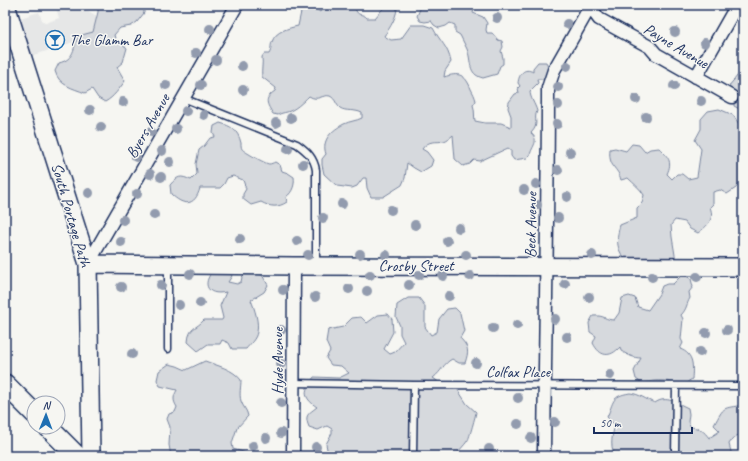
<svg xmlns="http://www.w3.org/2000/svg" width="748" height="461" font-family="Caveat,sans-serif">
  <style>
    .built { fill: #e6e7e7 }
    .green { fill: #d6d9dd; stroke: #78849e }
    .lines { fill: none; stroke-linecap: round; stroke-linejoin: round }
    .lane-casing { stroke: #1b2f5e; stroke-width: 9 }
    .street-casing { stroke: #1b2f5e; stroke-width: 15 }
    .secondary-casing { stroke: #1b2f5e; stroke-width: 20 }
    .primary-casing { stroke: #1b2f5e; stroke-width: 22 }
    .lane { stroke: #f6f6f2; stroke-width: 6 }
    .street { stroke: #f6f6f2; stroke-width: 12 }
    .secondary { stroke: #f6f6f2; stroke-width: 17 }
    .primary { stroke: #f6f6f2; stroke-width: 19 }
    .tree { fill: #929bae }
    .labels { text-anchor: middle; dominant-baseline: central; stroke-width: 3; stroke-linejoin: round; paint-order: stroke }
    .poi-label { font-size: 16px; fill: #1b2f5e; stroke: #f6f6f2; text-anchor: start }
    .street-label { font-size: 16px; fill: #1b2f5e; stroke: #f6f6f2 }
  </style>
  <rect width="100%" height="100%" fill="#f6f6f2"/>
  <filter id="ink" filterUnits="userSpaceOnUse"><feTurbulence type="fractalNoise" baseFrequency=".025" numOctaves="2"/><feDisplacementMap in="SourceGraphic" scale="8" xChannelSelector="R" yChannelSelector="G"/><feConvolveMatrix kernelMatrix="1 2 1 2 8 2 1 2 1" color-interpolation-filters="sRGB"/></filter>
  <g filter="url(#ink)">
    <!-- built -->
    <path class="built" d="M62,5H78L102,19L94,35L23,59L11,21L39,12L42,20L46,23L59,18L56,8Z"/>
    <!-- green -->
    <path class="green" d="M98,5L144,6V13L137,22L131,26L120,28L114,35L116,41L121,43L127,48L123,62L117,67L125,81C119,89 114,97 105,102L98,98L92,89L85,93C73,88 59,86 55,71L59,63C75,59 73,48 78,36L93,32L98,12Z
      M308,5H311L320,12L325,5H360L355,8C358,18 362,12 367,18H375L386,5H397C398,15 390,28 384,36L391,40L401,39L411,25H424L433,28C440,42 448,46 451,62L445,71L444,77C459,72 465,74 471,89C473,93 475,96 476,101L473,105C475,110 474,116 475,121L485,123H501L511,127V116L508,108L509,102L515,94L519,93L518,88L520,86L518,83C519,74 524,67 533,72V68L538,62H546L549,68L545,79H537L538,83L530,91C530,98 535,104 537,111C533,120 540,124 531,133C540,141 532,146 530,155L527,158L514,160L511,156V150L508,148L480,161L474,160L470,164L463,166L455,159L453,135C451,137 447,140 444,141C436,143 429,139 422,149L427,152L433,160L431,166L421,172L414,168L407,163L405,178L402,185L383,197H371L367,188L366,178H363L357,186L352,188L337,186L324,174L322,165V159L326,154C321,140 332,130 344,124C350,121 356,121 362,118V113C354,109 346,112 340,108C336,105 336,99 330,96C322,94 318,102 309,96C303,102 295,110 287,112C283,113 281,113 278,115L273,114C267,104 263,99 275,91L276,88L262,77C261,70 263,64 262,57L264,54H269C272,49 270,47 272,42C275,31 289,28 298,26L301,12L305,6Z
      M419,5H478L474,9L473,13L483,17L487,23L486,30L487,33H492L498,40L502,41L503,47L501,51L503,58V64L500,66L497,74L483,78C467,74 472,61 467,49C465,44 462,40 460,35L455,32V25L450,23L446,26L439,28L434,25L431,21L425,22L420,21L417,16L420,9Z
      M743,69V111L734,106V101L728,87Z
      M719,109L733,115L739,124L743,126V178L736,188L727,194L720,190L713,192V204L710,207C715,220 707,226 698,233L690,229L685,222L675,220L671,225L672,237L676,261H626C616,248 616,240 620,225L637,218V208L642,203L644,195C640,188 634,184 628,178L621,180C618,167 608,168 610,149L615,148L626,151L632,144L639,145L645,152L650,149L659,148C668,157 673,161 667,174L672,179L677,174H682L688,179L697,177L701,149L695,140L701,129V119L708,111Z
      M220,123C231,126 238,130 241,143C241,145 241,147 242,149C243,151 266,164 269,164C271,164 273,163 275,162L280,165L282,171L288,173L294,177C295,184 293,192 286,197L287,202C278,208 270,207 261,202L251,205L243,199V194L246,189L243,180L233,176L227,178L224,184L220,188H200C195,207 183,206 171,194L170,185C178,176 180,175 191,180L197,174L196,164L199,150L204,146L210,138L215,137L213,133L214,126Z
      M216,268L229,269L232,276L228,282L237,284L241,282L242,277L246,273L262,275L268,285L264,292L251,300C255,310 259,322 257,332C256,339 250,344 246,349H232L229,343L222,340L220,344H208L198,351L188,342C189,327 196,329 204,320H222L223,318L220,306L226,292C205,297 201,281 216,268Z
      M683,274L691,279L693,287L689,292L690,298C686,305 687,309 681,315L683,319L681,339L683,343L680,349C694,354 693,366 692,379L684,384C666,381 660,379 642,383L636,379L634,371L641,358C633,358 628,355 621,351L620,347C610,358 600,357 593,343L596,336L590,332L589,323L593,316C605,315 605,320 614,320L619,313L622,298L629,296L635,298L638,307L648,310L659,294L662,286L667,284H673Z
      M408,298H419L425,306V327L431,335L437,332L439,319L447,309L455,308L460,313L464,331L460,338C469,347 469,351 465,363H459L452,359C443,364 442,371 433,378L439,382L456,387L467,404L476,412C476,414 469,439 468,440C464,446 459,450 455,456H327L328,454L326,444L332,433V429L327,426L318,430L309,427C304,415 308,414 317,407C302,397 304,390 314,377L339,378L349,373L341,366L331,365L326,358L330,351L326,342L328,330L343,327L352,318L361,317L367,323L378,315L388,314L392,319L393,332L384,349L390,354L395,352L404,342L400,334V326L396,317L397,305Z
      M205,361C218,366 233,369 241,380C241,387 239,394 241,401C243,407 247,410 248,416L237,428L232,443L233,449L243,452L251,456H171L169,445L170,427L167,419L169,414L175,412L177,407C173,401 173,397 177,390L160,386L157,380L159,371L169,364L177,366L186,370Z
      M630,393C640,394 646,400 655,403C666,395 677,403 688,408L689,414L688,422L691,427C700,428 704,431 709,438L720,431L714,425C725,405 722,409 743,405V434C736,435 733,438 729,444L732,456H619L614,454C610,444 612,436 615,425L607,417C614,402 611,396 630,393Z"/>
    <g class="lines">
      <!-- lane casing -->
      <g class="lane-casing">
        <path id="lane" d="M183,98L297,144C308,152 314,158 316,170V266
          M168,349V266
          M293,383L414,385L743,386
          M413,456L414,385
          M675,456L676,386"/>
      </g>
      <!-- street casing -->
      <g class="street-casing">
        <path id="street" d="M587,5L590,7L599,19L650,47L656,54L732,97
          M696,77L737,5
          M88,264L237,5
          M293,456L294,266
          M544,456C545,333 548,211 548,88L554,70L591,5"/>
      </g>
      <!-- secondary casing -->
      <g class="secondary-casing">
        <path id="secondary" d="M6,5L88,264L91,456
          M88,264L294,266L743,267"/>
      </g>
      <!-- primary casing -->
      <g class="primary-casing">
        <path id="primary" d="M5,384L34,413
          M48,427L77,456"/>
      </g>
      <!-- lane -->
      <use href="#lane" class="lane"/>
      <!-- street -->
      <use href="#street" class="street"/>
      <!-- secondary -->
      <use href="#secondary" class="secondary"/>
      <!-- primary -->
      <use href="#primary" class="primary"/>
    </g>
    <!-- trees -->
    <g class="tree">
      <circle cx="497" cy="18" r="5"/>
      <circle cx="567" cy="24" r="5"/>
      <circle cx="210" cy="29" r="5"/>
      <circle cx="675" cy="32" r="5"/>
      <circle cx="705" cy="43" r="5"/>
      <circle cx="196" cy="53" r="5"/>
      <circle cx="216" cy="60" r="5"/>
      <circle cx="242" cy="66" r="5"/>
      <circle cx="567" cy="66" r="5"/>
      <circle cx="166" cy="85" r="5"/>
      <circle cx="201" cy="85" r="5"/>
      <circle cx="674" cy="86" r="5"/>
      <circle cx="558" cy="87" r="5"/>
      <circle cx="243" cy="90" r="5"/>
      <circle cx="636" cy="99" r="5"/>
      <circle cx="701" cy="101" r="5"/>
      <circle cx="123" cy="102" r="5"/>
      <circle cx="558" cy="105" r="5"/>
      <circle cx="90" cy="110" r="5"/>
      <circle cx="186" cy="111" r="5"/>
      <circle cx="204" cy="115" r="5"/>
      <circle cx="646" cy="117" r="5"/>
      <circle cx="291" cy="118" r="5"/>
      <circle cx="276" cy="123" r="5"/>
      <circle cx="557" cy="124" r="5"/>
      <circle cx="101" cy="127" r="5"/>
      <circle cx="176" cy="129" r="5"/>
      <circle cx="151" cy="132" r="5"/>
      <circle cx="288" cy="149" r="5"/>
      <circle cx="162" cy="151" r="5"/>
      <circle cx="570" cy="152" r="5"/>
      <circle cx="136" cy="157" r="5"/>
      <circle cx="170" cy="162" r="5"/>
      <circle cx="303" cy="164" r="5"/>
      <circle cx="558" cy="170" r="5"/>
      <circle cx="150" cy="174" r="5"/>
      <circle cx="161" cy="177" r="5"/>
      <circle cx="536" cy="184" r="5"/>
      <circle cx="524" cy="190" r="5"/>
      <circle cx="89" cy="193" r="5"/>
      <circle cx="137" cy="194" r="5"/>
      <circle cx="567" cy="197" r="5"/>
      <circle cx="342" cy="204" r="5"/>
      <circle cx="537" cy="205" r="5"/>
      <circle cx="391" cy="210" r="5"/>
      <circle cx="154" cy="215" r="5"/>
      <circle cx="323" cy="218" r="5"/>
      <circle cx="558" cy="218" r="5"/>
      <circle cx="123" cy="220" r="5"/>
      <circle cx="415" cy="225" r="5"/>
      <circle cx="459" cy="228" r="5"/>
      <circle cx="240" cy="239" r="5"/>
      <circle cx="297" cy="241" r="5"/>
      <circle cx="447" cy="241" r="5"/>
      <circle cx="121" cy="242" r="5"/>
      <circle cx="360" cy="254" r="5"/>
      <circle cx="308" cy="255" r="5"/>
      <circle cx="386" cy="255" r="5"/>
      <circle cx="466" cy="255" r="5"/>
      <circle cx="592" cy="255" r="5"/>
      <circle cx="190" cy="274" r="5"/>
      <circle cx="370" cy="275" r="5"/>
      <circle cx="419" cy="275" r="5"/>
      <circle cx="443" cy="276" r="5"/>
      <circle cx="470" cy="276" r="5"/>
      <circle cx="652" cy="277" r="5"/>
      <circle cx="697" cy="277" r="5"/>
      <circle cx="565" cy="284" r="5"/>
      <circle cx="161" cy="285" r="5"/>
      <circle cx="409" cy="285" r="5"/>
      <circle cx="121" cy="287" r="5"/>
      <circle cx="349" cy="289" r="5"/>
      <circle cx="283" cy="290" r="5"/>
      <circle cx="367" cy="291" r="5"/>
      <circle cx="449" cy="296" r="5"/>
      <circle cx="315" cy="297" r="5"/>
      <circle cx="589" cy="297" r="5"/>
      <circle cx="200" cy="303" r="5"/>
      <circle cx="179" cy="305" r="5"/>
      <circle cx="555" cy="319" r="5"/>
      <circle cx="517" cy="325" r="5"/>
      <circle cx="493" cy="328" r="5"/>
      <circle cx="281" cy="330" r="5"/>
      <circle cx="727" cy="330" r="5"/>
      <circle cx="706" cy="333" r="5"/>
      <circle cx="567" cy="337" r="5"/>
      <circle cx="700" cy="352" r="5"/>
      <circle cx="132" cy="354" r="5"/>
      <circle cx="476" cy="363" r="5"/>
      <circle cx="281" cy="364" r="5"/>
      <circle cx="610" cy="375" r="5"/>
      <circle cx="518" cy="398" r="5"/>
      <circle cx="281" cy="403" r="5"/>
      <circle cx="555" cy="422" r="5"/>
      <circle cx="518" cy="424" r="5"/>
      <circle cx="281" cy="433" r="5"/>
      <circle cx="266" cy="438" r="5"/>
      <circle cx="531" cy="438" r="5"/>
      <circle cx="253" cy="446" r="5"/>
      <circle cx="316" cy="447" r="5"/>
      <circle cx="489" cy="449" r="5"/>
    </g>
  </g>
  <!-- icons -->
  <defs>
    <g id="bar-ring" transform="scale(1)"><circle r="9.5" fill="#f6f6f2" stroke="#1f6fb2" stroke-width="1.5"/><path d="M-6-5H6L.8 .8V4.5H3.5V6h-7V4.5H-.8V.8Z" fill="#1f6fb2"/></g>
  </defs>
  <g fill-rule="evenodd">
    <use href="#bar-ring" x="55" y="40"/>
  </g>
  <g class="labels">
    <!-- poi labels -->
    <g class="poi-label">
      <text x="69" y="40">The Glamm Bar</text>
    </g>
    <!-- street labels -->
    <g class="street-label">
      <text transform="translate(676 46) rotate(31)">Payne Avenue</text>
      <text transform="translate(148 126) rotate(-60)">Byers Avenue</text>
      <text transform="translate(71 215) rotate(74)">South Portage Path</text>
      <text transform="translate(531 225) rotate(-89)">Beck Avenue</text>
      <text x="416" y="266">Crosby Street</text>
      <text transform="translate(278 361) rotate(-90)">Hyde Avenue</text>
      <text x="518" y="372">Colfax Place</text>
    </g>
  </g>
  <!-- margin -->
  <rect width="748" height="461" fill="none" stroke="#f6f6f2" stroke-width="20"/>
  <rect x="10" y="10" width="728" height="441" fill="none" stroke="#1b2f5e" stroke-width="1.5" filter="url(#ink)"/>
  <!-- north arrow -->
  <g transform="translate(46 415) rotate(1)"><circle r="19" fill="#f6f6f2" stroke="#9ea6b7"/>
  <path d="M0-3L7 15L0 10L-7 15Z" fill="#1f6fb2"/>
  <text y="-6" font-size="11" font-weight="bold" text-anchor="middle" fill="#1b2f5e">N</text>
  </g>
  <!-- scale -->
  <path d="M594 427v6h98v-6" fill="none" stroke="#1b2f5e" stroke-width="2"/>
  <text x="600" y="427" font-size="12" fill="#1b2f5e" stroke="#f6f6f2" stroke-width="3" paint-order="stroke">50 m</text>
</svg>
